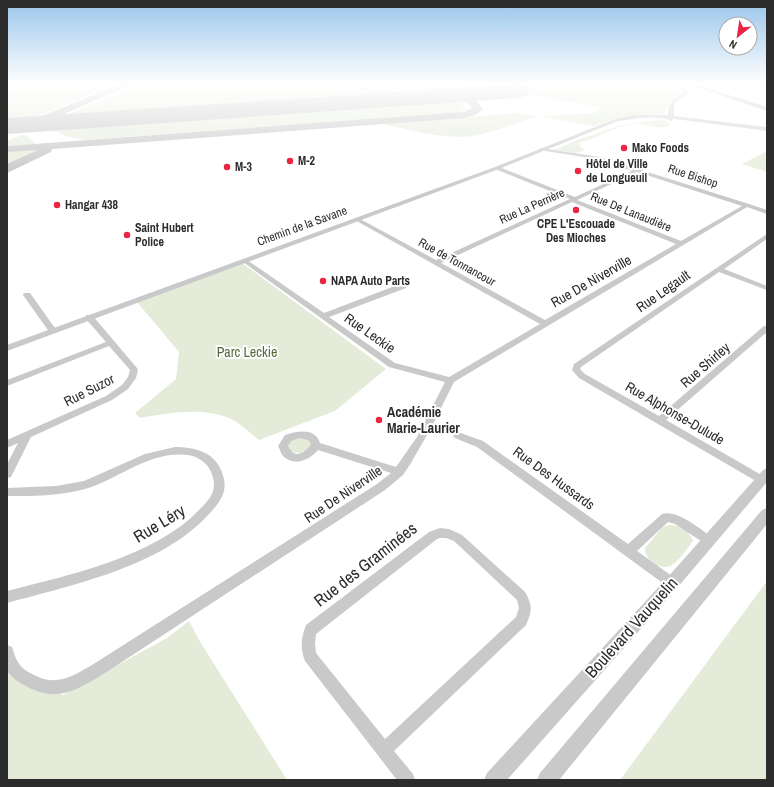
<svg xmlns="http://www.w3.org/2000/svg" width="774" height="787" font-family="'Archivo Narrow',sans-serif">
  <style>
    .green { fill: #e4ebd8 }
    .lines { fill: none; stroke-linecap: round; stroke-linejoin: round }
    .taxiway { fill: #c0c0c0; fill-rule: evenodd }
    .runway { fill: #c0c0c0; fill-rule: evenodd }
    .minor { fill: #c9c9c9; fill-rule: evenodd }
    .tertiary { fill: #c9c9c9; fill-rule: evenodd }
    .secondary { fill: #b6b6b6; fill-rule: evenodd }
    .rail { stroke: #818181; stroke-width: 1; stroke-dasharray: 2 1.5; stroke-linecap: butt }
    .poi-dot { fill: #ec2544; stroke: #fff; stroke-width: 1.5 }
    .labels { text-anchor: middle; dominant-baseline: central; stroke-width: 4; stroke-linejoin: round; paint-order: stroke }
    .far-poi-label { font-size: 12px; font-weight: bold; fill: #2c2c2c; stroke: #fff; text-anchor: start }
    .far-street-label { font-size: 12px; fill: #2c2c2c; stroke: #fff }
    .street-label { font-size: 14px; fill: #2c2c2c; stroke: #fff }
    .park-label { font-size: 14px; fill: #536938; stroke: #fff }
    .poi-label { font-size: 14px; font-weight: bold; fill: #2c2c2c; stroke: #fff; text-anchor: start }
    .near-street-label { font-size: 17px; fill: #2c2c2c; stroke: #fff }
  </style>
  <rect width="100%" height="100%" fill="#fff"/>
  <!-- green -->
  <path class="green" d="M7,84H116L37,116L17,118L7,122Z
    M141,84H334L416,95L65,119L63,117Z
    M391,84H493L495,86C472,99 417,88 391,84Z
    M512,84H668L679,87L684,92L671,99L664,114L624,116L593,126L540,116L595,113L602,107L527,95Z
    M446,101L461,103L466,109L459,113L82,140L65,136L54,129L58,127Z
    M517,113L538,116C518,122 498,131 478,135C449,141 416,131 386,125L389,123Z
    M660,120L667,121L668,122L664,126L669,123V126C658,130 647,123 635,124C615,125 597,140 577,143L580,145V147L586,150L575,153L554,150L582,138L622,125Z
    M22,135H26L36,144L7,146V141Z
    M42,149L7,165V151Z
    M767,151V172L742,164Z
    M242,263L386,369L335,411L259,440C250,433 239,422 229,418C201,407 169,413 140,418L135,413L176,379L179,352L137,302Z
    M303,436L311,442V447L301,453L289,452L286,442Z
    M669,525C680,525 690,531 693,541C689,547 678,561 672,565C661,572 644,559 645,548L663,527Z
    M767,581V780H620Z
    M189,621L199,640L287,780H7V671L63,695L167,638Z"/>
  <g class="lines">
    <!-- taxiway -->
    <path class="taxiway" d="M120,84H132L44,123L19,128L14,125L15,123L37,118Z
      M434,90L442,96L441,98L424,101L419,98L421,96L431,94V91Z
      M454,93L474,99L483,109L475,115L464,118L52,149L51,152L7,173V164L38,150L7,152V146L464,112L472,108L468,103L451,98L450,96L451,94Z"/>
    <!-- runway -->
    <path class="runway" d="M518,84L526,86L529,91L526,96L518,98L7,134V118Z"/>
    <!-- minor -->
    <path class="minor" d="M541,148L600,157L749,204L767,210V214L747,207L454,382L432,426L411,463L403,475L385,490L102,675C73,692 56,703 24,685C18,682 10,676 7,670C5,664 7,652 7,645L12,647C14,652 15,658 18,662C21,668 28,672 34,675C56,687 73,676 92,665L377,484L391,473L318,450C311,459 295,467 284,457C281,455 280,449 278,446L285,435C297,431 315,427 320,443L396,467L417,437L445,382L389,367L243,262V260H247L324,313L400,284H406V288L329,317L395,363L449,377L540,324L355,220L360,219L436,260L570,199L495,169V167H499L575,197L632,171L597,159L539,150V149ZM637,172L742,206L681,241L577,200ZM572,202L676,244L545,320L441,263ZM300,438L308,440L311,443L310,446C302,455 294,458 288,446L291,441Z
      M767,234V239L724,269L767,286V290L719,272L581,367L580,369L585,374L659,416L764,326H767V332L666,420L765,477L766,480L765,483L761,484L579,378L572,370L574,364Z
      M24,293H30L57,331L56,333H50L23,295Z
      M86,315H92L137,368L138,370L136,378L128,389L112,400L31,437L11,477L7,478V464L18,443L7,448V440L106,396L122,385L128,377L130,370L109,346L7,386V380L106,342L86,319Z
      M458,432L483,441L628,544L662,514C677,509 700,529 712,537L714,540L712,543L708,545L704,543L675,524L668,522L637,551L676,579L678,583L676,587L672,589L668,587L477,447L455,438L453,436L455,434Z
      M175,447C193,447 213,451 221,470C229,488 223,499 210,513C163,566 73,585 7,603V591C69,575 155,557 200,509C212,497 218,489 211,472C208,463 197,456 188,455C150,450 119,479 85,489C60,496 33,496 7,496V488L56,486L84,481L145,454Z
      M440,528L449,529L462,535L525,592C533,606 532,611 526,625L394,751L413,774L415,780H397L305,661C300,648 301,638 306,625L429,532ZM440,538H446L454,541L517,600L519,608L516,617L385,739L316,653L315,643L316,634L437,539Z"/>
    <!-- tertiary -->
    <path class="tertiary" d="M672,84C680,84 686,86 689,93C678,102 673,98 674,116L767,127V131L683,120L674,119L671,121C660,114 632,119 618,121L499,169L7,351V345L495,167L615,119L632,115H668C669,100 672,99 684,93L683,90Z
      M767,468V482L677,588L507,780H484L487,773L667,578L763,470Z
      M767,508V524L559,780H537L540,773L762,510Z"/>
    <!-- secondary -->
    <path class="secondary" d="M687,84H695L767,107V111Z"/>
    <!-- rail -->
    <path class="rail" d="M757,84L767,85"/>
  </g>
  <!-- sky -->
  <linearGradient id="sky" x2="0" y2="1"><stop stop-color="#99c5ea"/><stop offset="0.43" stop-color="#fff"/><stop offset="1" stop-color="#fff" stop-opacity="0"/></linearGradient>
  <rect width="774" height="194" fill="url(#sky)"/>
  <!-- markers -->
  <g class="poi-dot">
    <circle cx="624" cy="148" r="4"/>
    <circle cx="290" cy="161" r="4"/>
    <circle cx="227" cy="167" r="4"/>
    <circle cx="578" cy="171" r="4"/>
    <circle cx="57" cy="205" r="4"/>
    <circle cx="576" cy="210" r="4"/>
    <circle cx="127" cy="235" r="4"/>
    <circle cx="323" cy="281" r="4"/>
    <circle cx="379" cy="420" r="4"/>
  </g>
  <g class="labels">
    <!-- far-poi labels -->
    <g class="far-poi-label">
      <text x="632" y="148">Mako Foods</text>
      <text x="298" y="161">M-2</text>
      <text x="586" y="164">Hôtel de Ville<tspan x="586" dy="14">de Longueuil</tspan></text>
      <text x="235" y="167">M-3</text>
      <text x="65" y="205">Hangar 438</text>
      <text x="576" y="224" text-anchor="middle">CPE L'Escouade<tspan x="576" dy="14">Des Mioches</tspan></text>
      <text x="135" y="228">Saint Hubert<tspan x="135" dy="14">Police</tspan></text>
      <text x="331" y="281">NAPA Auto Parts</text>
    </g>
    <!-- far-street labels -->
    <g class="far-street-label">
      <text transform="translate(693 176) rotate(18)">Rue Bishop</text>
      <text transform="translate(532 206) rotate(-24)">Rue La Perrière</text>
      <text transform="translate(631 212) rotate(22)">Rue De Lanaudière</text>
      <text transform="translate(302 226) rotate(-20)">Chemin de la Savane</text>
      <text transform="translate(457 262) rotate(29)">Rue de Tonnancour</text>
    </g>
    <!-- street labels -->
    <g class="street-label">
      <text transform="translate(591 281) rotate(-30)">Rue De Niverville</text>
      <text transform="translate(663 291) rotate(-35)">Rue Legault</text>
      <text transform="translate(370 333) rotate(35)">Rue Leckie</text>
      <text transform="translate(705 365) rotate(-41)">Rue Shirley</text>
      <text transform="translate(89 390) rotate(-27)">Rue Suzor</text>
      <text transform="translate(675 413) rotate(30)">Rue Alphonse-Dulude</text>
      <text transform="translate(554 478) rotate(36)">Rue Des Hussards</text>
      <text transform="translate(343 494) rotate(-34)">Rue De Niverville</text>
    </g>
    <!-- park labels -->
    <g class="park-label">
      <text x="247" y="352">Parc Leckie</text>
    </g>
    <!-- poi labels -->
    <g class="poi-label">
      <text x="387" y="412">Académie<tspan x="387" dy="16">Marie-Laurier</tspan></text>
    </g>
    <!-- near-street labels -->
    <g class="near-street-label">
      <text transform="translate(159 523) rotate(-31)">Rue Léry</text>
      <text transform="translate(365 564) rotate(-38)">Rue des Graminées</text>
      <text transform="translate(631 627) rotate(-48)">Boulevard Vauquelin</text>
    </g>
  </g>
  <!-- border -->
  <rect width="774" height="787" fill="none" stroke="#2c2c2c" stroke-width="16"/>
  <!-- north arrow -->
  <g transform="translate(738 36) rotate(210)"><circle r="19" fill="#ffffff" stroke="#ababab"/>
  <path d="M0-3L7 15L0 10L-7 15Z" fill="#ec2544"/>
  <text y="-6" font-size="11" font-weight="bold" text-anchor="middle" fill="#2c2c2c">N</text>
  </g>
</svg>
